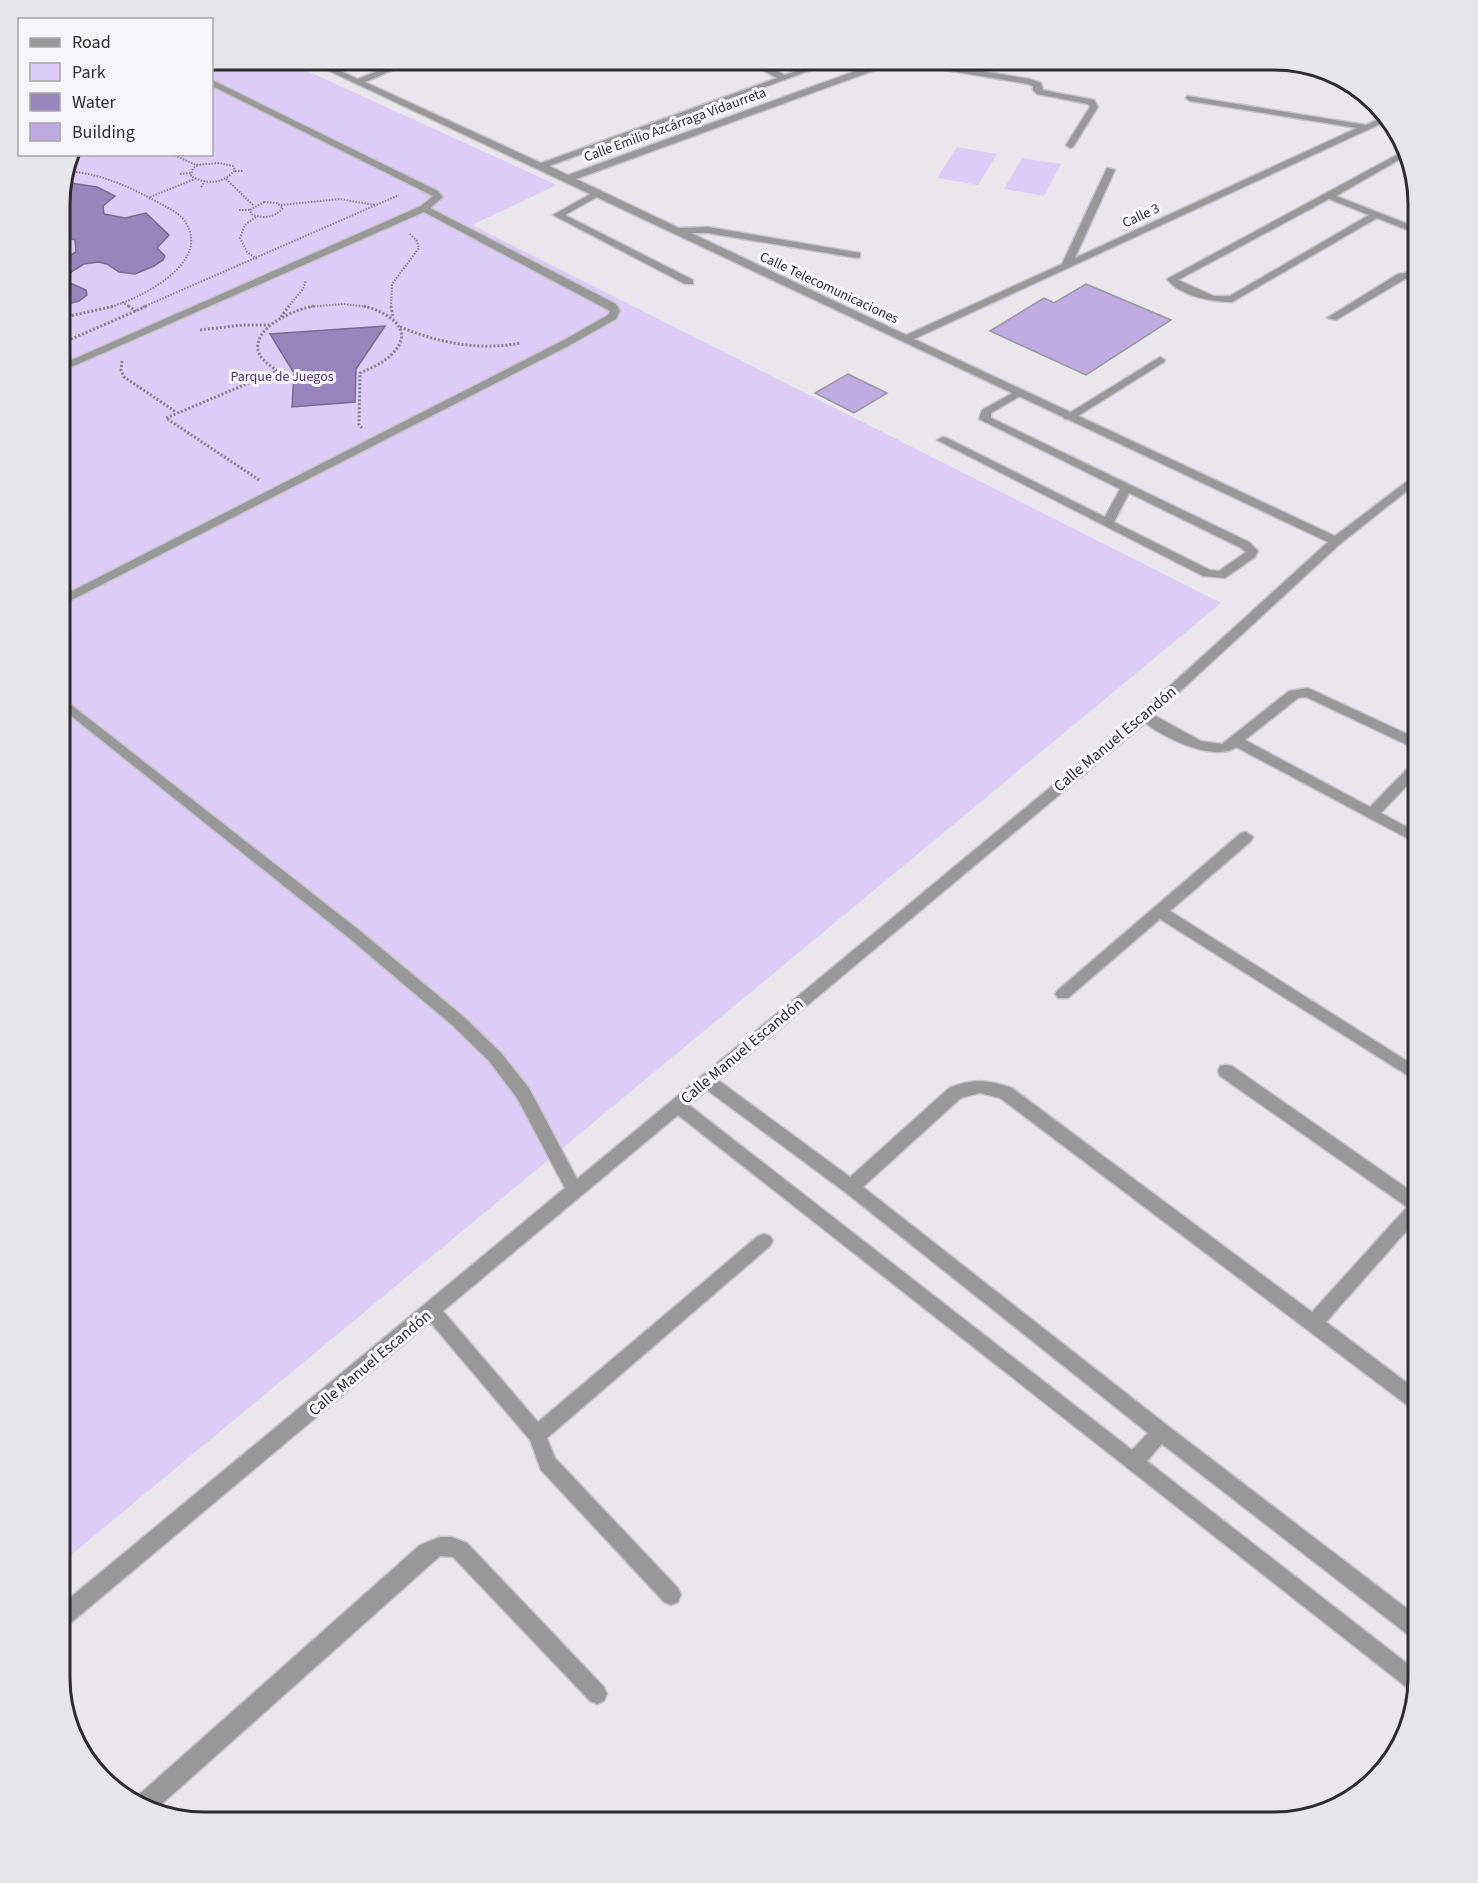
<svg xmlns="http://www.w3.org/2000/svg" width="1478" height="1883" font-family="'Source Sans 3',sans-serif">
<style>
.green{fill:#dbcdf7}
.water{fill:#9885bb;stroke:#786a91;stroke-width:1.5}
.building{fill:#beabe2;stroke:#99989c;stroke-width:1.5}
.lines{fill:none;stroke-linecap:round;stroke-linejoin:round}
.service-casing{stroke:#c7c5ca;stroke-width:3}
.minor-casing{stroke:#c7c5ca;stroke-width:3}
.path-far1{stroke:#848386;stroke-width:2;stroke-dasharray:1.5 1.5;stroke-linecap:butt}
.path{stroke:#848386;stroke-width:3;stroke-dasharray:2 2;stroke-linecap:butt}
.service{fill:#989899;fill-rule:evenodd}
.minor{fill:#989899;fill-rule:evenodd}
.labels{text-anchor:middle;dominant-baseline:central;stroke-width:6;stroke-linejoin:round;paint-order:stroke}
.far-street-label{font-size:14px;fill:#2d2c2e;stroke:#f6f5f9}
.far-park-label{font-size:14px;fill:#4f3476;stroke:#f6f5f9}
.street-label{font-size:16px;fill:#2d2c2e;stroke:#f6f5f9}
.rim{fill:none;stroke:#2d2c2e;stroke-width:3}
</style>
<rect width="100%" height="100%" fill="#e9e7ec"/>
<path class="green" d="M 212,60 L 283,60 L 557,185 L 472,225 L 1221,603 L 60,1564 L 60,194 L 71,155 L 212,154 Z
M 957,147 L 997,154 L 978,185 L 937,178 Z
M 1022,158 L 1061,164 L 1044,196 L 1004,189 Z"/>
<path class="water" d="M 64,182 L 97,187 L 115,196 L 103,206 L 104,214 L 125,218 L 146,213 L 169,235 L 157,248 L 165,256 L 163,260 L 154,266 L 135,274 L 119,272 L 107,264 L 98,262 L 84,264 L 66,275 L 70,283 L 86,290 L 87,295 L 79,301 L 60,306 L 60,261 L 76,252 L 75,240 L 60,235 L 60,194 Z
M 385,326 L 356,369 L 355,402 L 292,407 L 294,373 L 270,334 Z"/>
<path class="building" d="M 1086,284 L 1171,320 L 1086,375 L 990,331 L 1044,298 L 1054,303 Z
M 848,374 L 887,393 L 854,413 L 815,393 Z"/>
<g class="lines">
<g class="service-casing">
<path id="service" d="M 1402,152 L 1404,157 L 1336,196 L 1418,228 L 1418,234 L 1377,218 L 1232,302 C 1213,302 1179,296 1167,279 ZM 1329,199 L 1369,215 L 1230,296 L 1214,296 L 1178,280 Z
M 596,191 L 604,193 L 565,215 L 693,280 L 693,284 L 685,284 L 553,215 Z
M 1418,271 L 1418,277 L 1405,279 L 1336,320 L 1327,318 L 1398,274 Z
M 1160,357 L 1165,360 L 1164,362 L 1073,419 L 1065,419 L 1063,417 Z
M 1018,390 L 1022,391 L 1022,395 L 991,413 L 991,418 L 1249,542 L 1258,551 L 1255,557 L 1225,578 L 1203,576 L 937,440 L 943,437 L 947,438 L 1105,517 L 1120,489 L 979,419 L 982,410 ZM 1129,493 L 1241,548 L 1246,552 L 1219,571 L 1210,570 L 1114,522 Z
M 1308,688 L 1418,739 L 1418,750 L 1306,697 L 1298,698 L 1245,740 L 1370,807 L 1413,763 L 1418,761 L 1418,774 L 1381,813 L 1418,833 L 1418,844 L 1236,747 C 1215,764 1153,734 1138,716 L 1140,713 L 1150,713 L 1201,741 L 1222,744 L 1289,691 Z"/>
</g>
<g class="minor-casing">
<path id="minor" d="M 306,60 L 317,60 L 358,79 L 405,60 L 416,60 L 365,82 L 541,163 L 777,78 L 744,60 L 755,60 L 785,75 L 826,60 L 838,60 L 549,166 L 568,175 L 886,60 L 916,60 L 1030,79 L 1041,83 L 1043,90 L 1094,100 L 1098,107 L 1073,147 L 1070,148 L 1066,145 L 1090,107 L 1088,104 L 1037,94 L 1033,90 L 1033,86 L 1028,84 L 897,62 L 576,179 L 679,228 L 708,227 L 860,253 L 860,257 L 857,258 L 708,233 L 691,233 L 906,335 L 1062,264 L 1107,168 L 1115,170 L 1075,258 L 1357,128 L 1190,101 L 1186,98 L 1187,96 L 1366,125 L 1385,116 L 1389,120 L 914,339 L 1335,536 L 1418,473 L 1418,482 L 1340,544 L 1150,719 L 718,1080 L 850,1177 L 949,1088 C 972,1078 989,1080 1012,1088 L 1312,1312 L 1407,1207 L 1220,1076 L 1218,1071 L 1220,1066 L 1226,1065 L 1232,1066 L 1418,1196 L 1418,1218 L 1326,1322 L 1418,1391 L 1418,1411 L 1411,1408 L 1000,1098 L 980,1093 L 961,1098 L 863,1187 L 1168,1426 L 1418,1617 L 1418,1640 L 1411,1637 L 1162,1444 L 1147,1461 L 1418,1672 L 1414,1693 L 678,1115 L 443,1311 L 538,1422 L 758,1236 L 764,1234 L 770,1236 L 773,1241 L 770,1246 L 547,1438 L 555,1458 L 678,1588 L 681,1595 L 678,1602 L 671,1605 L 664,1602 L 541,1470 L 530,1440 L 430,1322 L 67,1626 L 60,1629 L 60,1606 L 565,1188 L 517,1098 L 489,1061 L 452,1025 L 349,938 L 60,707 L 60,696 L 359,930 L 464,1017 L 501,1053 L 529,1088 L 577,1179 L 1140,713 L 1328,542 ZM 707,1090 L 845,1192 L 1148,1433 L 1132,1450 L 689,1105 Z
M 212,80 L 438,191 L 443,197 L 430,208 L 616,304 L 620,311 L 616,319 L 572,344 L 60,606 L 60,597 L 564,340 L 608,315 L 610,311 L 424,212 L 60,372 L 60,365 L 421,206 L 433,196 L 212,86 Z
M 1246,832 L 1253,837 L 1251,841 L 1170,911 L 1418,1068 L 1418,1082 L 1160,919 L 1068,998 L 1058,998 L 1055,994 L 1058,990 L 1241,833 Z
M 440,1537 L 451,1537 L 467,1543 L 604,1687 L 607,1694 L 604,1701 L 597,1704 L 590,1701 L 453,1557 L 440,1556 L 155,1810 L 133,1804 L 134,1799 L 420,1545 Z"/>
</g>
<path class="path-far1" d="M 141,154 L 160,154
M 172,154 L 196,165 L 220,163 L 233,166 L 235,170 C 224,184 206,185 191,176 L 193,168 L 199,165
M 67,171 C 103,174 130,187 161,204 C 170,209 181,214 186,223 C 211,264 139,299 110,307
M 235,171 L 244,171
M 180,174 L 191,173
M 226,179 L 253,205
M 201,187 L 205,181
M 150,197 L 195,179
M 264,202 L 277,203 L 283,208 C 274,218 263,219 251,214 L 250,210 Z
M 281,205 L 340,199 L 375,205
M 239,210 L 250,210
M 256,217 L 245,225 L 240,238 L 247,252 L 257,259
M 122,302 L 130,307
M 143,307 L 399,195
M 288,307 L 303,289 L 306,280
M 308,307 L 343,304 L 369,307
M 391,307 L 392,284 L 419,248 L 417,241 L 410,234"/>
<path class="path" d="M 128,306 L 136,311
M 391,306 L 393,317
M 281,317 L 289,306
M 60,318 L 115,306
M 400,327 C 440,343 478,351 521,343
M 200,330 L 243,325 L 269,325
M 60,344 L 147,306
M 122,361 L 121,370 L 124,377 L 176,412
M 277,371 C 270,365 260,360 258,350 C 254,326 296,309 314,306
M 362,428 L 359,425 L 360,373 C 371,368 384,363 393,353 C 417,328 385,311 363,306
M 259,480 L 166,418 L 277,371"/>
<use href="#service" class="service"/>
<use href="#minor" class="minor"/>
</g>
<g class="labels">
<g class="far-street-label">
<text transform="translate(675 125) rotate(-20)">Calle Emilio Azcárraga Vidaurreta</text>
<text transform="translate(1141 216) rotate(-25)">Calle 3</text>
<text transform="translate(829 288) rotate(25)">Calle Telecomunicaciones</text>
</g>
<g class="far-park-label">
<text x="282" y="377">Parque de Juegos</text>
</g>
<g class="street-label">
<text transform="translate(1115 739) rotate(-40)">Calle Manuel Escandón</text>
<text transform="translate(742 1051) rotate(-40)">Calle Manuel Escandón</text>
<text transform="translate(370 1363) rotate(-40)">Calle Manuel Escandón</text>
</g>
</g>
<path d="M0 0H1478V1883H0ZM204 70H1274A134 134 0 0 1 1408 204V1678A134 134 0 0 1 1274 1812H204A134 134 0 0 1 70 1678V204A134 134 0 0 1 204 70Z" fill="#e6e5e9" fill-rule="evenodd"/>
<path class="rim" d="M204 70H1274A134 134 0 0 1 1408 204V1678A134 134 0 0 1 1274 1812H204A134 134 0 0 1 70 1678V204A134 134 0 0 1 204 70Z"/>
<rect x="18" y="18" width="195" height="138" fill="#f6f5f9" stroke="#a6a5a8" stroke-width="1.5"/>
<rect x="30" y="38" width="30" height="9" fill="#989899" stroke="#a6a5a8" stroke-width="1.5"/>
<text x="72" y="48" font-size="18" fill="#2d2c2e">Road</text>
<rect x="30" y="63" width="30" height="18" fill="#dbcdf7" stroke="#a6a5a8" stroke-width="1.5"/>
<text x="72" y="78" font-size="18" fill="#2d2c2e">Park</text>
<rect x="30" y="93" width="30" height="18" fill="#9885bb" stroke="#a6a5a8" stroke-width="1.5"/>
<text x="72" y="108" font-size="18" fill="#2d2c2e">Water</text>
<rect x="30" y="123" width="30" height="18" fill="#beabe2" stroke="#a6a5a8" stroke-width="1.5"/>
<text x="72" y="138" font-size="18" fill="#2d2c2e">Building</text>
</svg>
